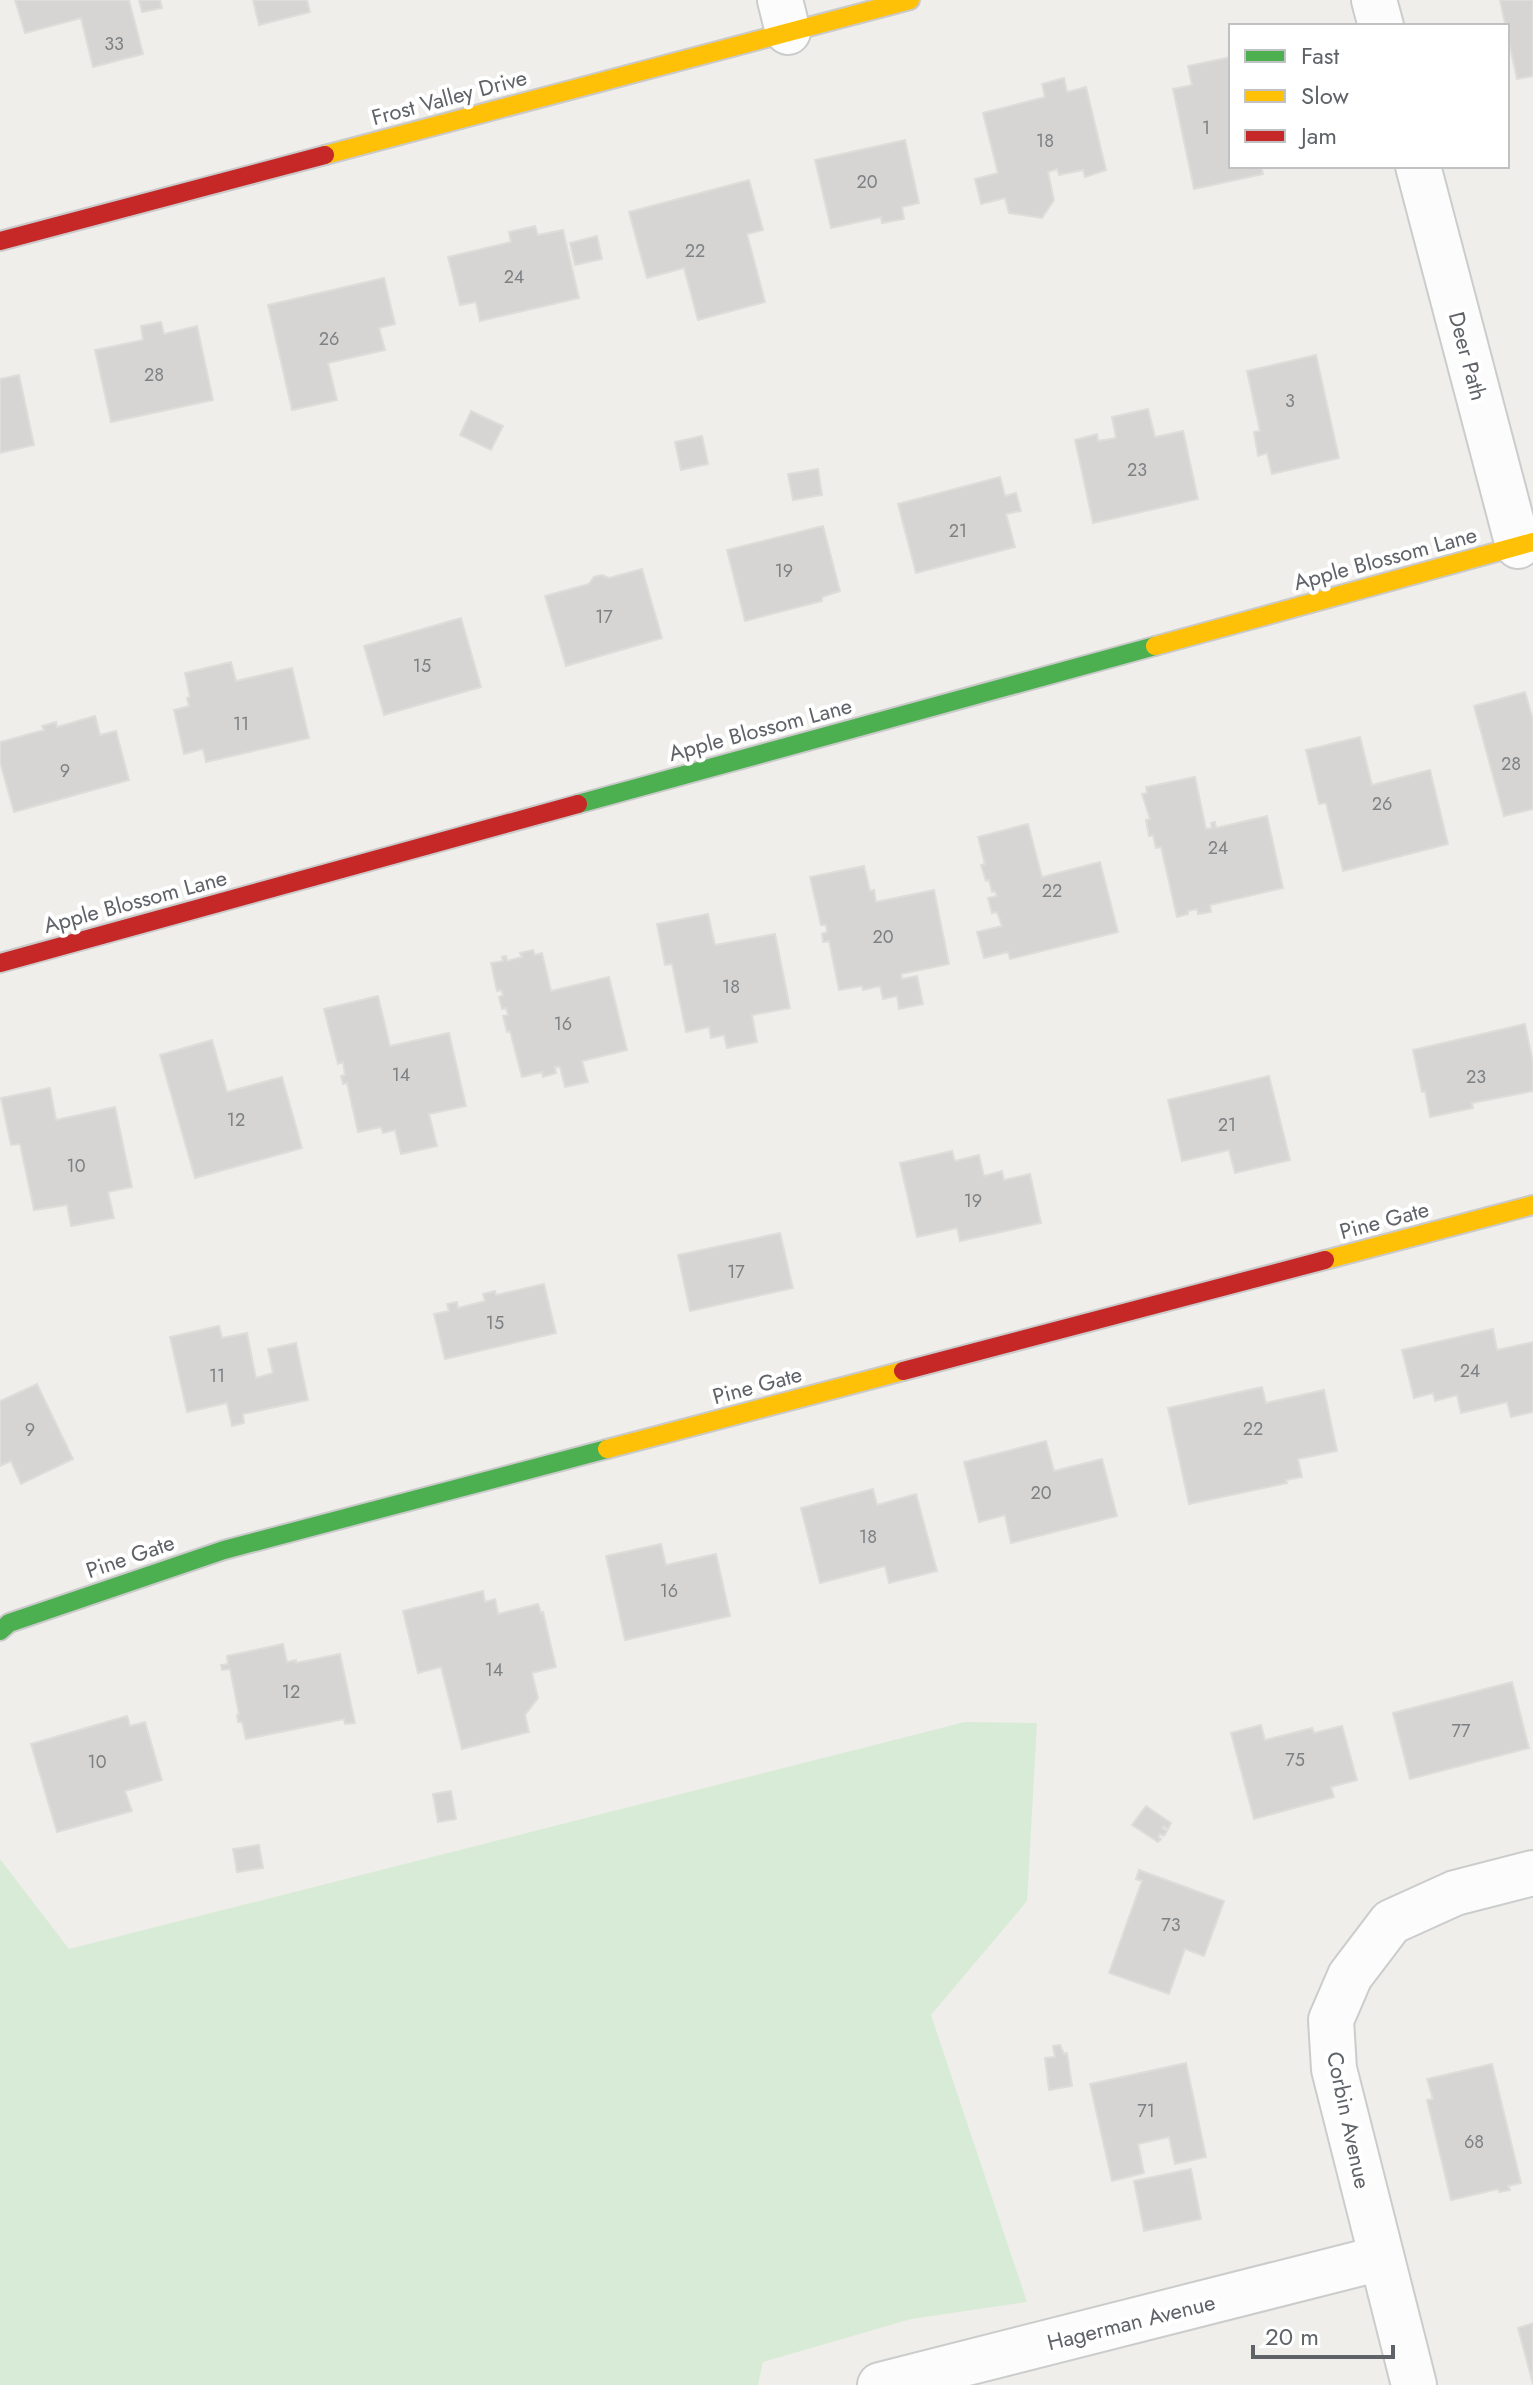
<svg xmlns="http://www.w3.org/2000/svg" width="1533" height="2385" font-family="Jost,sans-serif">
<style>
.green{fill:#d8ebd6}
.building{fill:#d6d5d3;stroke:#deddd9;stroke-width:2}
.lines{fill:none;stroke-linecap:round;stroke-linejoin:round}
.street-casing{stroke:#cbcccc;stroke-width:48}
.fast-casing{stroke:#cacacb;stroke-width:22}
.slow-casing{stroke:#cacacb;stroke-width:22}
.jam-casing{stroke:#cacacb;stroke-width:22}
.street{stroke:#fdfcfc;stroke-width:44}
.fast{stroke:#4caf50;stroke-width:18}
.slow{stroke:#ffc107;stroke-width:18}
.jam{stroke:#c62828;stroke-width:18}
.labels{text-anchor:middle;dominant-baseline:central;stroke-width:8;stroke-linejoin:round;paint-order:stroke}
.number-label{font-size:18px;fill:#7e8184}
.street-label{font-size:22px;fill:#5f6368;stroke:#fff}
</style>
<rect width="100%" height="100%" fill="#efeeea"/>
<path class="green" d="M 965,1722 L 1037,1723 L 1027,1901 L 931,2015 L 1027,2302 L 911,2319 L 763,2362 L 758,2385 L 0,2385 L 0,1859 L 69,1949 Z"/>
<path class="building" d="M 15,0 L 129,0 L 143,54 L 93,67 L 81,18 L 25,33 Z
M 139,0 L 160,0 L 162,8 L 142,12 Z
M 253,0 L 307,0 L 310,12 L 259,25 Z
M 1500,0 L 1533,0 L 1533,76 L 1517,79 Z
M 1231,57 L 1231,166 L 1261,166 L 1263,174 L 1194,189 L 1173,89 L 1192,85 L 1188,66 Z
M 1064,78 L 1067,92 L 1086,87 L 1106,170 L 1085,177 L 1083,170 L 1059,175 L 1057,169 L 1048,172 L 1054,200 L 1042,218 L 1009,213 L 1005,198 L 981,204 L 975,179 L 998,173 L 983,113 L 1045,97 L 1042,84 Z
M 905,140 L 919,203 L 902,207 L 904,219 L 882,223 L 881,217 L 831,228 L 815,160 Z
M 749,180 L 763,230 L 747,234 L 765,302 L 698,320 L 684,268 L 647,278 L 629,212 Z
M 535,226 L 538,235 L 563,230 L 579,298 L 480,321 L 476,302 L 460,305 L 448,257 L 511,242 L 509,232 Z
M 597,236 L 602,259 L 575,265 L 570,243 Z
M 384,278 L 395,324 L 379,328 L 385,350 L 328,363 L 337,400 L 292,410 L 268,305 Z
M 161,322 L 164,334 L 197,326 L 213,400 L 111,422 L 95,350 L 143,340 L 141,326 Z
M 1316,355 L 1339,458 L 1272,474 L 1267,453 L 1258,456 L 1254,432 L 1260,431 L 1247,371 Z
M 19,375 L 34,445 L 0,453 L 0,379 Z
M 1148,409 L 1155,437 L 1183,431 L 1198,499 L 1093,523 L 1075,440 L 1097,434 L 1098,441 L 1116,438 L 1112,417 Z
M 471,411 L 503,426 L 491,450 L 460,435 Z
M 702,436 L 708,464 L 681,470 L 675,442 Z
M 818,469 L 822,495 L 793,500 L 788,474 Z
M 1000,477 L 1005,496 L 1016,493 L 1021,511 L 1006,514 L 1015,547 L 916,573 L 898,504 Z
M 823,526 L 840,591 L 822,597 L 822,601 L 745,621 L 727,550 Z
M 642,569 L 662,638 L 566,666 L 545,596 L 589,584 L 594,577 L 602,575 L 609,578 Z
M 461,618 L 481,687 L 384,715 L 364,646 Z
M 231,662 L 236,681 L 292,668 L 309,738 L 206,762 L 203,749 L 184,754 L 174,710 L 189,706 L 187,698 L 190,697 L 185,673 Z
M 1525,692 L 1533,720 L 1533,809 L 1504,816 L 1474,706 Z
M 95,716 L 100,735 L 116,731 L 129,780 L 14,812 L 0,762 L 0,742 L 44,730 L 42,726 L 56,722 L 57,727 Z
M 1360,737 L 1372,785 L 1430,770 L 1448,844 L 1343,871 L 1326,803 L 1319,804 L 1306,750 Z
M 1195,777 L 1206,829 L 1212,828 L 1211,823 L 1215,822 L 1216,828 L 1267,816 L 1283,888 L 1210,905 L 1211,912 L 1198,914 L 1197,909 L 1188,911 L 1188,914 L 1177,917 L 1161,847 L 1156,848 L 1153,835 L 1149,836 L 1146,820 L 1150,819 L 1142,794 L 1147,793 L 1146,787 Z
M 1028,824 L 1042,877 L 1100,862 L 1118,932 L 1010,959 L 1008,952 L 984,958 L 977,932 L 1002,926 L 997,912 L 992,913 L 988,898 L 997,896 L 995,891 L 992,892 L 989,880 L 986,881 L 981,865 L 985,864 L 978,837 Z
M 864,866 L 870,891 L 874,890 L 876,902 L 934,890 L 949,964 L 901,974 L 902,979 L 917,976 L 923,1004 L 899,1009 L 897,996 L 883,999 L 880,986 L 863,990 L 862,986 L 839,990 L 829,941 L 823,942 L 822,934 L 827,932 L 826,925 L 821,925 L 810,877 Z
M 708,914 L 715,945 L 775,934 L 790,1008 L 752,1015 L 757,1042 L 727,1048 L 724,1035 L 711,1038 L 709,1027 L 686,1032 L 672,964 L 665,965 L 657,924 Z
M 533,950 L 535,955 L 542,953 L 551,991 L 609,977 L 627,1050 L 582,1061 L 588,1082 L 565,1087 L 560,1067 L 555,1067 L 556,1073 L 543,1077 L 542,1072 L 522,1077 L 510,1031 L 507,1032 L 503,1016 L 508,1015 L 506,1008 L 502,1009 L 499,997 L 503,995 L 501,990 L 497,991 L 491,963 L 503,961 L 502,957 L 506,956 L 507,961 L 522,957 L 520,953 Z
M 378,996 L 390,1046 L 449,1033 L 466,1106 L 429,1114 L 437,1146 L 401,1154 L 395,1130 L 383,1133 L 381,1127 L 358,1132 L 347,1083 L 343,1084 L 341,1076 L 345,1075 L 343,1062 L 338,1064 L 324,1009 Z
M 1525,1024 L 1533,1063 L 1533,1091 L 1472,1103 L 1473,1108 L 1430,1117 L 1425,1091 L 1422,1092 L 1413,1050 Z
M 212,1040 L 227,1092 L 282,1077 L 302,1148 L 195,1178 L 160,1055 Z
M 1269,1076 L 1290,1160 L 1235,1173 L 1229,1150 L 1182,1161 L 1168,1100 Z
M 50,1088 L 56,1120 L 115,1107 L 132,1187 L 108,1192 L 114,1218 L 71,1226 L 67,1205 L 34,1210 L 20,1144 L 11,1145 L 1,1098 Z
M 952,1151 L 955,1161 L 979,1155 L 984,1176 L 1002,1171 L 1004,1180 L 1030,1174 L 1041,1223 L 960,1241 L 957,1228 L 917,1237 L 900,1163 Z
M 780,1233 L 793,1288 L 690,1311 L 678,1255 Z
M 544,1284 L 556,1333 L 445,1359 L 434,1314 L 449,1311 L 447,1304 L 457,1302 L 458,1308 L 485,1301 L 483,1294 L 495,1291 L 496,1295 Z
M 219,1326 L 222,1338 L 247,1333 L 256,1378 L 273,1373 L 268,1349 L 296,1343 L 308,1400 L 243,1414 L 244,1423 L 232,1426 L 227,1403 L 187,1412 L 170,1337 Z
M 1493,1329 L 1497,1350 L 1533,1342 L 1533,1412 L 1511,1417 L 1507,1402 L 1461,1413 L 1457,1395 L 1435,1401 L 1433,1393 L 1414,1398 L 1402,1350 Z
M 37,1384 L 73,1459 L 21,1484 L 11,1461 L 0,1466 L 0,1401 Z
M 1262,1387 L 1266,1403 L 1324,1390 L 1337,1451 L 1298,1459 L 1302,1477 L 1286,1480 L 1287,1483 L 1189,1504 L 1168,1408 Z
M 1046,1441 L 1054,1471 L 1102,1459 L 1117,1516 L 1011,1543 L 1005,1515 L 979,1522 L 964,1462 Z
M 873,1489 L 877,1505 L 916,1494 L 937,1571 L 889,1583 L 885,1566 L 820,1583 L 801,1508 Z
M 661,1544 L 666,1565 L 716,1554 L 730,1616 L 625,1640 L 606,1556 Z
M 483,1591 L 485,1602 L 495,1599 L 498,1614 L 538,1604 L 541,1613 L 543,1612 L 556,1667 L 532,1673 L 538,1698 L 525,1715 L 529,1732 L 462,1749 L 441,1667 L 418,1673 L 403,1611 Z
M 283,1644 L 287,1662 L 296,1660 L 296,1663 L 340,1654 L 355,1723 L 345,1724 L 344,1719 L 246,1739 L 242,1722 L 238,1722 L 237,1715 L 239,1714 L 230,1669 L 222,1670 L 221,1665 L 228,1664 L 227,1656 Z
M 1512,1682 L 1529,1748 L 1410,1779 L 1393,1713 Z
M 127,1716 L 130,1726 L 145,1722 L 162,1780 L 125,1791 L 132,1811 L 57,1832 L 31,1744 Z
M 1261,1725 L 1265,1740 L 1312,1728 L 1314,1733 L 1342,1726 L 1357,1780 L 1331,1787 L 1334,1797 L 1254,1819 L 1231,1733 Z
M 451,1791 L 456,1819 L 438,1822 L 433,1794 Z
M 1146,1806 L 1171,1823 L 1168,1829 L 1164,1826 L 1162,1828 L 1167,1831 L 1164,1836 L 1160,1834 L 1158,1837 L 1161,1839 L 1158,1842 L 1132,1825 Z
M 259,1845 L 263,1868 L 237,1872 L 233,1849 Z
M 1139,1870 L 1224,1901 L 1204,1956 L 1185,1949 L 1169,1994 L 1109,1973 L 1142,1881 L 1136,1879 Z
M 1060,2045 L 1064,2054 L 1067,2053 L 1072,2086 L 1049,2090 L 1045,2058 L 1055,2057 L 1053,2046 Z
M 1186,2063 L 1206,2157 L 1175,2164 L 1169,2137 L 1138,2144 L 1144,2173 L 1112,2181 L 1090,2084 Z
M 1492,2064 L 1521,2183 L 1508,2186 L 1510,2190 L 1499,2192 L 1498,2189 L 1451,2200 L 1427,2100 L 1433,2099 L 1427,2079 Z
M 1191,2169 L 1201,2219 L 1144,2231 L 1134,2181 Z
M 1533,2323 L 1533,2384 L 1518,2328 Z"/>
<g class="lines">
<g class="street-casing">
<path id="street" d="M 780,0 L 788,32
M 1374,0 L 1381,26
M 1418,166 L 1518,546
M 880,2385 L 1381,2258
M 1414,2385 L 1334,2069 L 1331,2020 L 1350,1976 L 1391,1922 L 1455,1893 L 1533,1873"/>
</g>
<g class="fast-casing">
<path id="fast" d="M 578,804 L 1155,646
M 0,1631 L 9,1623 L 224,1550 L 607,1449"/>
</g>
<g class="slow-casing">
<path id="slow" d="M 325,155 L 910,0
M 1155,646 L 1533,542
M 1325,1260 L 1533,1205
M 607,1449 L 903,1371"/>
</g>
<g class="jam-casing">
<path id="jam" d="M 0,241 L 325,155
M 0,963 L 578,804
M 903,1371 L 1325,1260"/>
</g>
<use href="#street" class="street"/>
<use href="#fast" class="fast"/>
<use href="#slow" class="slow"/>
<use href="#jam" class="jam"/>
</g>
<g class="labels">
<g class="number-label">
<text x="114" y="44">33</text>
<text x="1206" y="128">1</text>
<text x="1045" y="141">18</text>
<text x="867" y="182">20</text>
<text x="695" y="251">22</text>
<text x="514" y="277">24</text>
<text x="329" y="339">26</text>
<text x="154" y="375">28</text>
<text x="1290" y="401">3</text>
<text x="1137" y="470">23</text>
<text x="958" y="531">21</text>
<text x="784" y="571">19</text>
<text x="604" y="617">17</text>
<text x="422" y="666">15</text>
<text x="241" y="724">11</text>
<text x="1511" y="764">28</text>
<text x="65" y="771">9</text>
<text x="1382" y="804">26</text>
<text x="1218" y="848">24</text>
<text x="1052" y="891">22</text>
<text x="883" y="937">20</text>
<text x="731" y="987">18</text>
<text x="563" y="1024">16</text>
<text x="401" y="1075">14</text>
<text x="1476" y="1077">23</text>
<text x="236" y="1120">12</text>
<text x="1227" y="1125">21</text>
<text x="76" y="1166">10</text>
<text x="973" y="1201">19</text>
<text x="736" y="1272">17</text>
<text x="495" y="1323">15</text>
<text x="1470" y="1371">24</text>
<text x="217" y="1376">11</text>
<text x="1253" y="1429">22</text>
<text x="30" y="1430">9</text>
<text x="1041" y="1493">20</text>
<text x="868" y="1537">18</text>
<text x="669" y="1591">16</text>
<text x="494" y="1670">14</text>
<text x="291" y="1692">12</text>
<text x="1461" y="1731">77</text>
<text x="1295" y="1760">75</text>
<text x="97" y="1762">10</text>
<text x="1171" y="1925">73</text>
<text x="1146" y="2111">71</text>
<text x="1474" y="2142">68</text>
</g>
<g class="street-label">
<text transform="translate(449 97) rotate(-15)">Frost Valley Drive</text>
<text transform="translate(1468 356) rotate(75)">Deer Path</text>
<text transform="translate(1385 558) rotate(-15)">Apple Blossom Lane</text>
<text transform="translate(760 729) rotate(-15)">Apple Blossom Lane</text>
<text transform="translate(135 901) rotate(-15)">Apple Blossom Lane</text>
<text transform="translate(1384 1220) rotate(-15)">Pine Gate</text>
<text transform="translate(757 1385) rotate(-15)">Pine Gate</text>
<text transform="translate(130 1556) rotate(-19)">Pine Gate</text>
<text transform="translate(1349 2120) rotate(78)">Corbin Avenue</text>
<text transform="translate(1131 2322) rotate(-14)">Hagerman Avenue</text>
</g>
</g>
<rect x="1229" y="24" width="280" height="144" fill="#ffffff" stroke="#bfc1c3" stroke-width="2"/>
<rect x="1245" y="50" width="40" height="12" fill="#4caf50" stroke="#bfc1c3" stroke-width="2"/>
<text x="1301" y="64" font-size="24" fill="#5f6368">Fast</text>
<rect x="1245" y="90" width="40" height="12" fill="#ffc107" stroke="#bfc1c3" stroke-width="2"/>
<text x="1301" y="104" font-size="24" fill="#5f6368">Slow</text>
<rect x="1245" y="130" width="40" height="12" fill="#c62828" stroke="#bfc1c3" stroke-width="2"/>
<text x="1301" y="144" font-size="24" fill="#5f6368">Jam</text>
<path d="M1253 2345v12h140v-12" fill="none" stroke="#5f6368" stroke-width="4"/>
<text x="1265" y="2345" font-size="24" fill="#5f6368" stroke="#ffffff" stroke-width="6" paint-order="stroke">20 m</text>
</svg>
